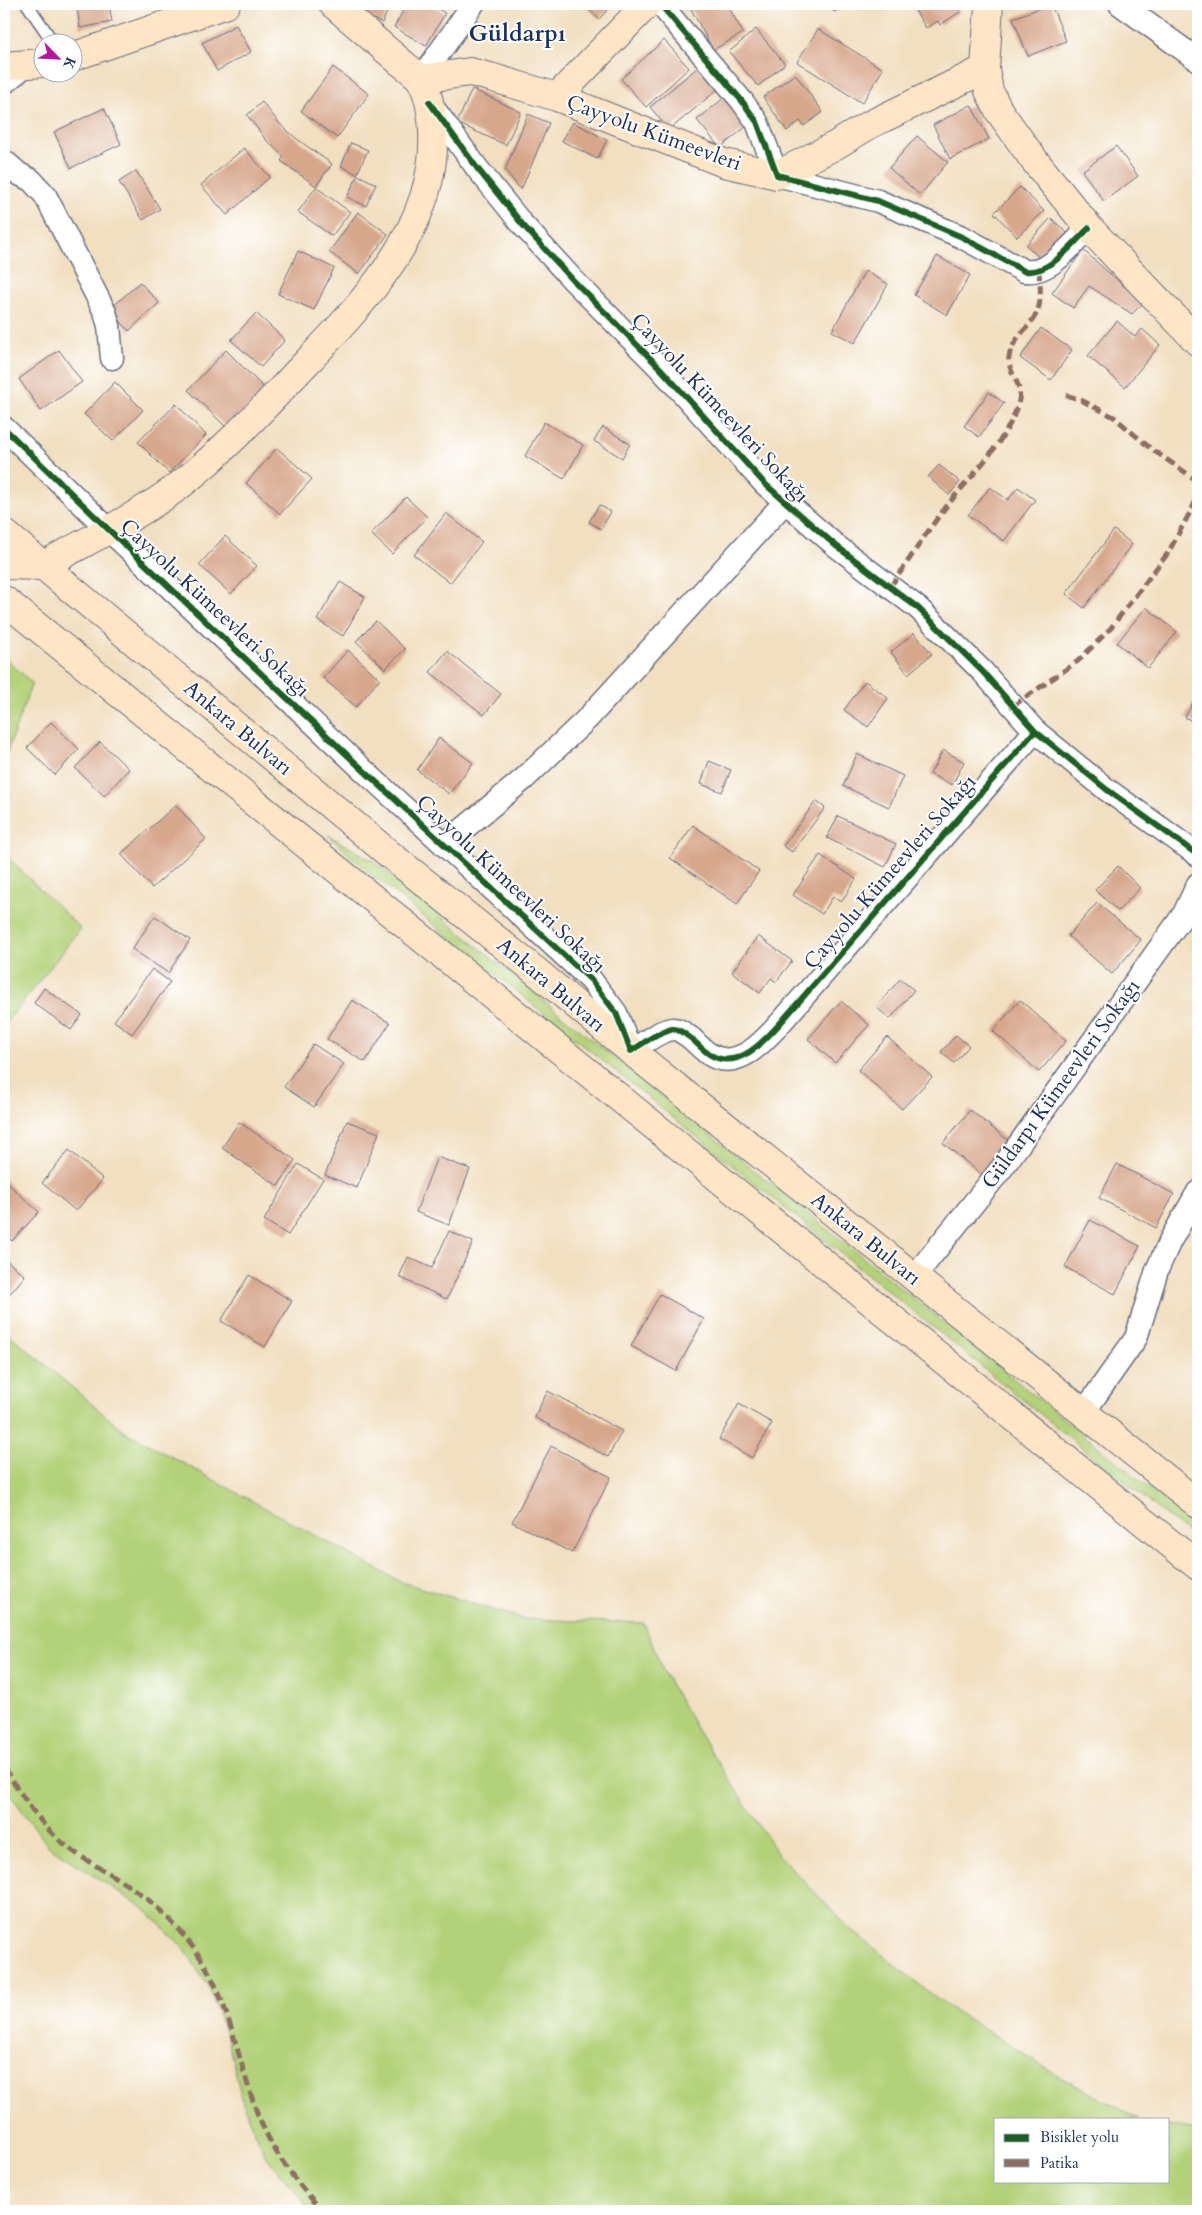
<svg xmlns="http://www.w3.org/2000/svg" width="1202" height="2215" font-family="Cardo,serif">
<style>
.green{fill:#b2d178;stroke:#66806b}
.building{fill:#d7a78c}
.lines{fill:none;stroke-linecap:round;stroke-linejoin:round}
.lane-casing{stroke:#666d80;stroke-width:14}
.street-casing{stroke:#666d80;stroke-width:25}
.secondary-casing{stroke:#666d80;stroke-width:30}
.lane{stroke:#fff;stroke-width:11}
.street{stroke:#fff;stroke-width:22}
.secondary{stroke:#fde5c5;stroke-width:28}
.quiet{stroke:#8d6e63;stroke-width:5;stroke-dasharray:10 5;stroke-linecap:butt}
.cycleway-casing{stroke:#fff;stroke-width:9}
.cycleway{stroke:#1b5e20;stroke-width:6}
.labels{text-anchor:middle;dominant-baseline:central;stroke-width:4;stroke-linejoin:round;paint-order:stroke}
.street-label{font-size:21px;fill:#1b2f5e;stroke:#fff}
.quarter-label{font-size:24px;font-weight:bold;fill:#1b2f5e;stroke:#fff}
</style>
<rect width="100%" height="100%" fill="#fff"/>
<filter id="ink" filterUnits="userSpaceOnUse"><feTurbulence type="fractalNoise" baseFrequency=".02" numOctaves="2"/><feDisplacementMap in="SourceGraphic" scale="10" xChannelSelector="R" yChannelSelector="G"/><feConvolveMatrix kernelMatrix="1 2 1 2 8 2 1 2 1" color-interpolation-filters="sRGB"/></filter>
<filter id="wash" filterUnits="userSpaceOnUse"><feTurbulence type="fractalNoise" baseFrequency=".0096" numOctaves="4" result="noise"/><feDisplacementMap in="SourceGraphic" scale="20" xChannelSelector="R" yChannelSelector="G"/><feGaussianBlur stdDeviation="1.12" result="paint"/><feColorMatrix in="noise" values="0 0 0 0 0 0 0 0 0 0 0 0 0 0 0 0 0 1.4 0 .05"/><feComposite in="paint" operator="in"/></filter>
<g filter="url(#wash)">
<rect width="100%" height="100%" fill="#f1dfc0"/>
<path class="green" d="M 4,657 L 32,683 L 4,760 L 4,800 Z
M 328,835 L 373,861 L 566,1019 L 1198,1527 L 1198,1541 L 366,870 Z
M 4,854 L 81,929 L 4,1025 Z
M 4,1330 L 124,1431 L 401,1582 L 524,1619 L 644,1623 L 664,1673 L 697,1730 L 778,1854 L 848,1927 L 941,2002 L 1064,2079 L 1139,2119 L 996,2119 L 996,2181 L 1168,2181 L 1168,2125 L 1198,2130 L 1198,2211 L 311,2211 L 265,2155 L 243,2103 L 227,2038 L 210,1990 L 184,1948 L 143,1908 L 48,1846 L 4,1786 Z"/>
<g id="blocks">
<path class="building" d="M 95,4 L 109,4 L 112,22 L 80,28 L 77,7 Z
M 351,4 L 391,4 L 382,23 L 349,7 Z
M 407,4 L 429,4 L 445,13 L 426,46 L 394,27 Z
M 583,4 L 613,4 L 599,19 Z
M 700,4 L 727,4 L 743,33 L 713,50 L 691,9 Z
M 829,4 L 848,4 L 834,12 Z
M 911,4 L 955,4 L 960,12 L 940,25 L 938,21 L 926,28 Z
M 1051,4 L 1066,41 L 1028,56 L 1013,18 Z
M 236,25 L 251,52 L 217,71 L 202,43 Z
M 756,29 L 785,64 L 758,86 L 729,52 Z
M 818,29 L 883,69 L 862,103 L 797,62 Z
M 664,40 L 689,68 L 646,107 L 621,79 Z
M 333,67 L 369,94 L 337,138 L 301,111 Z
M 698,67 L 717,90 L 669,130 L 650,107 Z
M 795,74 L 823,112 L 804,126 L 800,121 L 787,131 L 763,97 Z
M 472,89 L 521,112 L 506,145 L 457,123 Z
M 725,97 L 748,125 L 720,148 L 697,120 Z
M 262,102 L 280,124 L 297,139 L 332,164 L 316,186 L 281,161 L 284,157 L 266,140 L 247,115 Z
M 971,105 L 989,139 L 950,159 L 933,125 Z
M 104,108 L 121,144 L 71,168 L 54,132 Z
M 528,114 L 549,123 L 521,190 L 505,170 Z
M 573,122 L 607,140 L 597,159 L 562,141 Z
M 917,136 L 948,162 L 920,195 L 889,168 Z
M 351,143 L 368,150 L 357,174 L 341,166 Z
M 1116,146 L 1138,176 L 1104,201 L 1082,171 Z
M 244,148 L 270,177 L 227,215 L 201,185 Z
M 136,171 L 160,209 L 143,220 L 119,182 Z
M 358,175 L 376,184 L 366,206 L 347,197 Z
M 316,187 L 350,212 L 332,236 L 298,212 Z
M 1020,187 L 1044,211 L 1017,237 L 994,213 Z
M 358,212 L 388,234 L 359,274 L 329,252 Z
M 1051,218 L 1067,233 L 1042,260 L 1026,245 Z
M 1083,250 L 1143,303 L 1132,314 L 1089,286 L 1073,308 L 1052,293 Z
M 298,251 L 334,268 L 314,310 L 278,294 Z
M 937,256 L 970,275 L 947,315 L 914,295 Z
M 865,271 L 888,284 L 855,343 L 832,331 Z
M 140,282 L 159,303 L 129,331 L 110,309 Z
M 256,313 L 285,340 L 261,367 L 231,340 Z
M 1117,321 L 1135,337 L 1142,329 L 1160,345 L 1125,387 L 1088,356 Z
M 1041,328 L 1072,350 L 1051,380 L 1020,358 Z
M 59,350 L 82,382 L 41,411 L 19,379 Z
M 226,350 L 265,389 L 227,428 L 188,390 Z
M 115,382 L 143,410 L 113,441 L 84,414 Z
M 989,392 L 1004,403 L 979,437 L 964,426 Z
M 176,404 L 206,435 L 169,473 L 138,442 Z
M 544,422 L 583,445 L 564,479 L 525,456 Z
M 603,427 L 630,444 L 622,458 L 594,441 Z
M 277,448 L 312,479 L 280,514 L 246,483 Z
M 939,465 L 960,482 L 949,495 L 928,477 Z
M 990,487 L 1008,500 L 1018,487 L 1035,500 L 1004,541 L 968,515 Z
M 406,497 L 427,517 L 392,554 L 371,534 Z
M 599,505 L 611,512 L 601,529 L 589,522 Z
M 446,513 L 482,542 L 450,583 L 414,555 Z
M 1114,530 L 1132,544 L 1084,608 L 1066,594 Z
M 225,536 L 257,566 L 231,594 L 199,565 Z
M 340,582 L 365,597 L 343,636 L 317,620 Z
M 1146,607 L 1177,632 L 1148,668 L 1117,643 Z
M 376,621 L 405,649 L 385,669 L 356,641 Z
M 914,633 L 932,654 L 908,674 L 891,652 Z
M 348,650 L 380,679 L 356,707 L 323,678 Z
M 447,651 L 501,694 L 484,715 L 430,672 Z
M 865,681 L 888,698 L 868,727 L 844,710 Z
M 1198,694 L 1198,725 L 1185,717 Z
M 51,722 L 79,749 L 55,775 L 27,748 Z
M 439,738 L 473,763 L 449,794 L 417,770 Z
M 100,742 L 129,769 L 104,796 L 75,768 Z
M 943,750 L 964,762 L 952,785 L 930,774 Z
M 857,754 L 903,776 L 889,807 L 843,786 Z
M 709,761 L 731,770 L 722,792 L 701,784 Z
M 816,801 L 825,808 L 792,852 L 783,846 Z
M 176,805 L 206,839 L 152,888 L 121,854 Z
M 838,816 L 896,844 L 885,867 L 827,838 Z
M 693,825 L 759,871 L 737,904 L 670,858 Z
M 820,855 L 856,879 L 841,902 L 833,897 L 822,914 L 793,895 Z
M 1118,866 L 1140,888 L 1118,911 L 1095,890 Z
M 1097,903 L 1141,940 L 1112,974 L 1068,936 Z
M 155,916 L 190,940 L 168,973 L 132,949 Z
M 758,936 L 792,961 L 776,982 L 771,978 L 760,993 L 732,972 Z
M 152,969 L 170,982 L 132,1034 L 114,1021 Z
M 900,979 L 914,990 L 890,1019 L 876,1007 Z
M 44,988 L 82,1015 L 71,1030 L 34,1003 Z
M 352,1000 L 390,1023 L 365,1062 L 327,1039 Z
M 1020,1000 L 1066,1041 L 1039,1072 L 993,1031 Z
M 841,1001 L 869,1025 L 835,1063 L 808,1039 Z
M 956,1035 L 969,1046 L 954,1063 L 941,1052 Z
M 887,1037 L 932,1077 L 902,1109 L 858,1070 Z
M 313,1044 L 344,1064 L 314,1107 L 284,1087 Z
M 970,1110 L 1009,1141 L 982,1175 L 943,1143 Z
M 347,1121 L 379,1133 L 357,1188 L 325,1175 Z
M 239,1122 L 295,1160 L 278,1186 L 222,1148 Z
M 69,1150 L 103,1179 L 76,1211 L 42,1183 Z
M 437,1157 L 470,1169 L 449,1225 L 416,1212 Z
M 298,1164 L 323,1179 L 288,1235 L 264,1220 Z
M 1117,1164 L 1174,1194 L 1156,1228 L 1099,1198 Z
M 4,1180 L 39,1212 L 12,1241 L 4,1233 Z
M 1090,1220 L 1140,1246 L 1115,1294 L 1065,1267 Z
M 449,1231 L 473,1242 L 447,1299 L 399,1277 L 408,1257 L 432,1268 Z
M 4,1258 L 25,1276 L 6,1298 L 4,1296 Z
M 249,1275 L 292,1301 L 265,1347 L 221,1321 Z
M 660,1294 L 704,1319 L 676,1371 L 631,1346 Z
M 548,1391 L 622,1431 L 608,1457 L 534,1417 Z
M 739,1404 L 772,1423 L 752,1458 L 719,1439 Z
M 551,1446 L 611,1477 L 572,1553 L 512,1522 Z"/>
</g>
</g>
<g filter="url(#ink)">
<use href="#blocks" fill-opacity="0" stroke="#666d80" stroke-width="1"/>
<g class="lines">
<g class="lane-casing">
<path id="lane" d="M 27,4 L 53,42"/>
</g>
<g class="street-casing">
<path id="street" d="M 660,4 L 742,101 L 757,122 L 777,175 L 878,201 L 962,237 L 1024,271 C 1050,275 1072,244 1089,228
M 1120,4 L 1198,60
M 421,79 L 473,4
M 4,83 L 26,65
M 429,102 L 477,168 L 522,224 L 573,280 L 660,368 L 765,484 L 835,545 L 918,608 L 982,671 L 1035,731 L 1106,789 L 1198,855
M 4,161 L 19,174 L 31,180 L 45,195 L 105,312 L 109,326 L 112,358
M 4,428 L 108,529 L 360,767 L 591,980 L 616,1013 L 631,1051 C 643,1044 658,1031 672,1029 C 679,1028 686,1035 692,1039 C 697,1044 703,1050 709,1054 C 738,1073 766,1039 783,1020 L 1035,731
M 444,845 L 525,778 L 587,719 L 785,502
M 914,1277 L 1002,1168 L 1184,914 L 1198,884
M 1084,1412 L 1136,1338 L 1157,1270 L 1170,1241 L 1198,1192"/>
</g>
<g class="secondary-casing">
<path id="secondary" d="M 989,4 L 985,69 L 989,91 L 999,111 L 1034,160 L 1089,228 L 1198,342
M 72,57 L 226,4
M 4,66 L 42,63
M 421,79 L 470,72 L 490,77 L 557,97 L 724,163 L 777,175 L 836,145 L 869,125 L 985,69
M 557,97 L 647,4
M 4,533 L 394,858 L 537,972 L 631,1051 L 1198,1504
M 4,565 L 42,566
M 42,566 C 88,540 138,517 180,485 C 220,454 255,417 290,380 C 354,312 439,232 433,130 C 432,114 429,94 421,80 C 416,73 405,66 398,60 C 376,41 354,22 333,4
M 4,600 L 1198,1566"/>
</g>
<use href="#lane" class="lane"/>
<use href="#street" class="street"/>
<use href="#secondary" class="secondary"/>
<path class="quiet" d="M 1066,395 L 1081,400 L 1114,417 L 1150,448 L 1198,481
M 890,587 C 908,562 924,536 942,512 C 967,479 1010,440 1019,400 C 1023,382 1007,373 1009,357 C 1012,339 1027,330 1035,316 C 1043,303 1040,285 1039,271
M 1013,706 L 1078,661 L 1110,629 L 1168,553 L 1194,505 L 1198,486
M 4,1768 C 22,1795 40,1825 65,1845 C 85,1861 108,1872 129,1886 C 154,1902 174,1923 192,1946 C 230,1995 236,2058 258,2115 C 272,2151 296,2183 323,2211"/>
<g class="cycleway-casing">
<path id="cycleway" d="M 660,4 L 742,101 L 757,122 L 777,175 L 878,201 L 962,237 L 1024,271 C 1050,275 1072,244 1089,228
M 429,102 L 477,168 L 522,224 L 573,280 L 660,368 L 765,484 L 835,545 L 918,608 L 982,671 L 1035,731 L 1106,789 L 1198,855
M 4,428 L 108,529 L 360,767 L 591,980 L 616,1013 L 631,1051 C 643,1044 658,1031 672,1029 C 679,1028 686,1035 692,1039 C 697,1044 703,1050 709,1054 C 738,1073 766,1039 783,1020 L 1035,731"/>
</g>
<use href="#cycleway" class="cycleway"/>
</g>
</g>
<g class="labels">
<g class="street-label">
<text transform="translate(654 133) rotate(20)">Çayyolu Kümeevleri</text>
<text transform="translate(720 408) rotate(47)">Çayyolu Kümeevleri Sokağı</text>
<text transform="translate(215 608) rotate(43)">Çayyolu Kümeevleri Sokağı</text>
<text transform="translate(238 728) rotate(40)">Ankara Bulvarı</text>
<text transform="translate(890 872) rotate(-49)">Çayyolu Kümeevleri Sokağı</text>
<text transform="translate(511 884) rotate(43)">Çayyolu Kümeevleri Sokağı</text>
<text transform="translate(551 985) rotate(40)">Ankara Bulvarı</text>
<text transform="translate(1061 1084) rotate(-54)">Güldarpı Kümeevleri Sokağı</text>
<text transform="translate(866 1239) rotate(39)">Ankara Bulvarı</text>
</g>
<g class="quarter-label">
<text x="517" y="33">Güldarpı</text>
</g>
</g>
<rect width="1202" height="2215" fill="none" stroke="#fff" stroke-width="20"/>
<rect x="994" y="2118" width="175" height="65" fill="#ffffff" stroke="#a4acbf"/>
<rect x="1004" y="2134" width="25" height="8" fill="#1b5e20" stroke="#a4acbf"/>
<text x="1040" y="2142" font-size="15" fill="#1b2f5e">Bisiklet yolu</text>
<rect x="1004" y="2159" width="25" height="8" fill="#8d6e63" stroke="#a4acbf"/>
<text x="1040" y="2168" font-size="15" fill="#1b2f5e">Patika</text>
<g transform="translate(58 58) rotate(114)"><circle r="24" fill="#ffffff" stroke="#a4acbf"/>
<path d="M0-4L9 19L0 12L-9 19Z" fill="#b5179e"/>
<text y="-8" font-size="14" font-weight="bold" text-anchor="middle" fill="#1b2f5e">K</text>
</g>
</svg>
